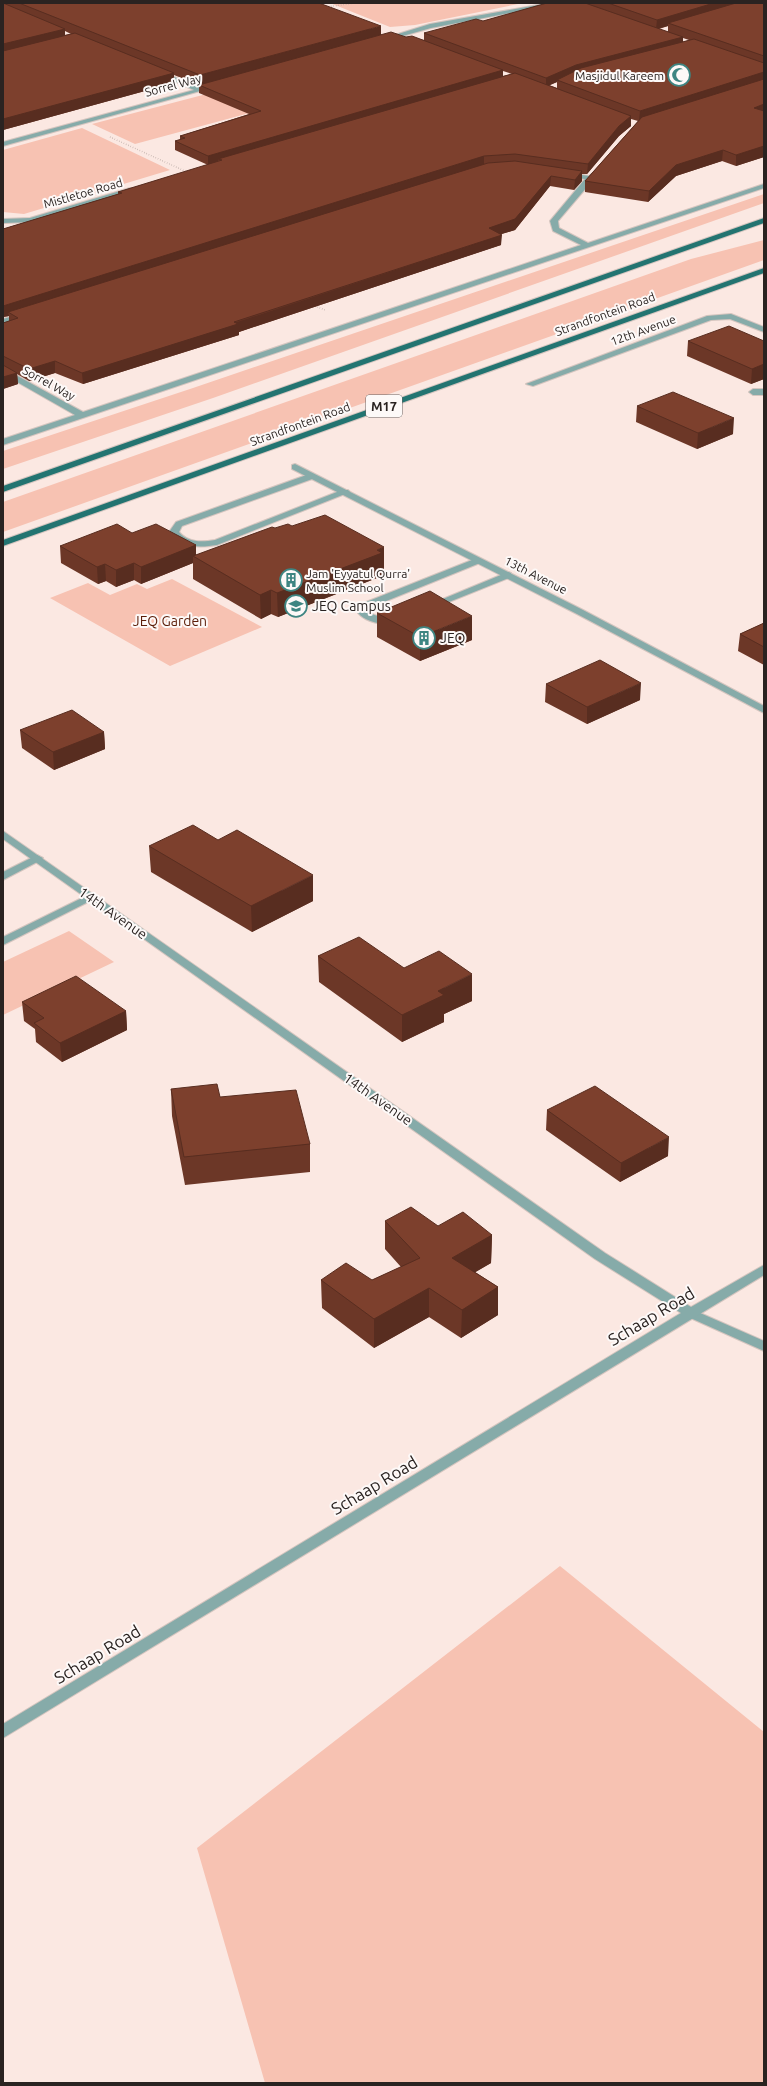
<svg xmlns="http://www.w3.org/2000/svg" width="767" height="2086" font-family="Ubuntu,sans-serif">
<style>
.green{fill:#f7c2b2}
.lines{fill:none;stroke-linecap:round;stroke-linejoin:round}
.lane-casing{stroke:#d5c5bf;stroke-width:2}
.street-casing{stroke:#d5c5bf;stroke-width:2}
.primary-casing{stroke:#d5c5bf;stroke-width:2}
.path{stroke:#b2a39e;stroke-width:1.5;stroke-dasharray:0.5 2;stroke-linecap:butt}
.lane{fill:#86aba9;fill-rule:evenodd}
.street{fill:#86aba9;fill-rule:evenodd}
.primary{fill:#237471;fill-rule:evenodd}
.wall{fill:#6c3727;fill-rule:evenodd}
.shaded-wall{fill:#582d20}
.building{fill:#7d402d;stroke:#582d20}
.labels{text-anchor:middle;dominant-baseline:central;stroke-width:4;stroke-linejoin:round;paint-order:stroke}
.far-poi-label{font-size:12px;fill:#2a2321;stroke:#fdf9f8;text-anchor:end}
.far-street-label{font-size:12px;fill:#2a2321;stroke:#fdf9f8}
.shield{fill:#fdf9f8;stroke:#696362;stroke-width:1}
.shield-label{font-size:13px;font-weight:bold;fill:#2a2321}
.poi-label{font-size:14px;fill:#2a2321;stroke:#fdf9f8;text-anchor:start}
.park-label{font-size:14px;fill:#5c1e09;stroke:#fdf9f8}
.street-label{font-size:14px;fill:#2a2321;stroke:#fdf9f8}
.near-street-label{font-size:17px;fill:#2a2321;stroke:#fdf9f8}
</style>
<rect width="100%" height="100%" fill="#fbe8e2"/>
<path class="green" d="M 330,3 L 523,3 L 415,25 L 390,27 Z
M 218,91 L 261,110 L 135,144 L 92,124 Z
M 82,128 L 170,170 L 24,214 L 3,212 L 3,150 Z
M 764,194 L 764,203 L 213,398 L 3,469 L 3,451 L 193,388 Z
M 764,240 L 764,260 L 3,532 L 3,502 L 691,259 Z
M 172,579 L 262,627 L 170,666 L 50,598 L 88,583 L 110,595 L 137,584 L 147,589 Z
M 69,931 L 114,962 L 3,1015 L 3,962 Z
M 560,1566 L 764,1732 L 764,2083 L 265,2083 L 197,1848 Z"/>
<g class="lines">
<g class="lane-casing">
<path id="lane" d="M 764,389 L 764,395 L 753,395 L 749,392 L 753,389 Z
M 312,473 L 316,476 L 315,478 L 182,526 L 179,532 C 188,543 202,542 215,540 L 342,490 L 348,490 L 350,492 L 217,545 C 199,548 181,548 169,532 L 176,522 Z
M 477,558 L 480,559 L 480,563 L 369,608 L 368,612 C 377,617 385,617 394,619 L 394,623 C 383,626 366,622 358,613 L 361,604 Z
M 508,572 L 511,573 L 511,577 L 434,608 L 431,609 L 426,606 Z
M 37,855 L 43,858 L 41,860 L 3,880 L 3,872 Z
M 90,894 L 94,895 L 96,897 L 94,899 L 3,945 L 3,937 Z
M 691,1309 L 764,1341 L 764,1351 L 686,1316 L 684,1313 L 686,1310 Z"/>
</g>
<g class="street-casing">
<path id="street" d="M 549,3 L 563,3 L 431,28 L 385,41 L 382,39 L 430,24 Z
M 158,72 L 162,72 L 201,88 L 215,84 L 218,86 L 3,146 L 3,142 L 194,90 L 158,74 Z
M 563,172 L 589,176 L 594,172 L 598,174 L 558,221 L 559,228 L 588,243 L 764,184 L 764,188 L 3,445 L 3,439 L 75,415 L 3,374 L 3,368 L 83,412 L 581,245 L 553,231 L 550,221 L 585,179 L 563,176 Z
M 130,188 L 137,190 L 33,222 L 3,223 L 3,219 L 30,218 Z
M 24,313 L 27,313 L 27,317 L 3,324 L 3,319 Z
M 731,314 L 764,327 L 764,332 L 730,319 L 711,320 L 533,386 L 526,384 L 707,316 Z
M 295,464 L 583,610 L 764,706 L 764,713 L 577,614 L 292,469 L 292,465 Z
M 3,831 L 605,1253 L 691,1307 L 764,1265 L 764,1275 L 3,1738 L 3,1724 L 681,1313 L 595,1259 L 3,839 Z"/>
</g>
<g class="primary-casing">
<path id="primary" d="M 764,218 L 764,223 L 3,492 L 3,486 Z
M 764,268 L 764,273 L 3,546 L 3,540 Z"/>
</g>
<path class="path" d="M 326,7 L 355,3
M 110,137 L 187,172
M 315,306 L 325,310"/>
<use href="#lane" class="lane"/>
<use href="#street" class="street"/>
<use href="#primary" class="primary"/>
</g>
<path class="wall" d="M 3,3 L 319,3 L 381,35 L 406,37 L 424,40 L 424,33 L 483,21 L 547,3 L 764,3 L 764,157 L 736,166 L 722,161 L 676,176 L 648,202 L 585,192 L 585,181 L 638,121 L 631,119 L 631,126 L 619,136 L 587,174 L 582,174 L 582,181 L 574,190 L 550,186 L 515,230 L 501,234 L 501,245 L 239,332 L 239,335 L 83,384 L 55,373 L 29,381 L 17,374 L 18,384 L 3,389 L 3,323 L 9,321 L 9,316 L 3,317 L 3,229 L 118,194 L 118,192 L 208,165 L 175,150 L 175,141 L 180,140 L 180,136 L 249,114 L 199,93 L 199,85 L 174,75 L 174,83 L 3,130 ZM 668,26 L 668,32 L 659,29 ZM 65,31 L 71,34 L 65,35 ZM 683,38 L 689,40 L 683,42 ZM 503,71 L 512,74 L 503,76 ZM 557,82 L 557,88 L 549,85 Z
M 688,341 L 764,341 L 764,379 L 751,384 L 687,356 Z
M 637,406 L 733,434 L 697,449 L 636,422 Z
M 275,528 L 384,571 L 382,572 L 382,576 L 278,617 L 271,614 L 261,619 L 193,579 L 193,563 L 141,584 L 134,580 L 116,587 L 106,581 L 98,584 L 61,563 L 60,546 L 132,533 L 196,545 L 196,555 Z
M 377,613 L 472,640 L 420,661 L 377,637 Z
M 764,623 L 764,665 L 738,651 L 740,634 Z
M 546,684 L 640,700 L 587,724 L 545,702 Z
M 20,730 L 104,732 L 105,749 L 54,770 L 22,748 Z
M 149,846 L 313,901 L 252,932 L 151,872 Z
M 318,956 L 404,968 L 472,1001 L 444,1014 L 444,1022 L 402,1042 L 319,982 Z
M 22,1002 L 126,1011 L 127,1030 L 62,1062 L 36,1042 L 35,1029 L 24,1021 Z
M 171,1089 L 220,1097 L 310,1144 L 310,1172 L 185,1185 L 172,1116 Z
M 547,1110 L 668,1156 L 620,1182 L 546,1130 Z
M 385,1221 L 438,1226 L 492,1235 L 491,1263 L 475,1272 L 498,1287 L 498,1315 L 461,1338 L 429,1317 L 374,1348 L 322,1308 L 321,1280 L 372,1280 L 401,1267 L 385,1249 Z"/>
<path class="shaded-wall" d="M 714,3 L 748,3 L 668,23 L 668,26 L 656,29 L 657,20 Z
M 381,26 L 381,36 L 200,85 L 200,75 Z
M 65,29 L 65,39 L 3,54 L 3,44 Z
M 683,37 L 683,45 L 557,80 L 557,82 L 546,87 L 546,78 L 576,65 Z
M 503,70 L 503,79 L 218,159 L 218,162 L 208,165 L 208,156 Z
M 764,72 L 764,82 L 639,121 L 640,111 Z
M 174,73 L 174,83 L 3,130 L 3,119 Z
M 764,104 L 764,115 L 754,108 Z
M 631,116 L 631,126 L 619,136 L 587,174 L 588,164 L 619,126 Z
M 764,146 L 764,157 L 736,166 L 736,155 Z
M 723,150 L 722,161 L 676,176 L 648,202 L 649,191 L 676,165 Z
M 484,156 L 484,167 L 8,312 L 9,316 L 3,317 L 3,306 Z
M 582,171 L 582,181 L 574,190 L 575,180 Z
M 551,176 L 550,186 L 515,230 L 489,238 L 489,228 Z
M 502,235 L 501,245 L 239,332 L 239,335 L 83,384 L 82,373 Z
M 55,361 L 55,373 L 29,381 L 29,369 Z
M 764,364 L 764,379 L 751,384 L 752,369 Z
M 17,373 L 18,384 L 3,389 L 3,377 Z
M 734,418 L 733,434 L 697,449 L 698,433 Z
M 196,545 L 196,558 L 193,556 L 193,563 L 141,584 L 141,567 Z
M 384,547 L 384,571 L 382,572 L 382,576 L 278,617 L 277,593 Z
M 134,563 L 134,580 L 116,587 L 116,570 Z
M 105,564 L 106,581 L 98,584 L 97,567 Z
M 271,590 L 271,614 L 261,619 L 260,595 Z
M 472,616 L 472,640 L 420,661 L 420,637 Z
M 641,683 L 640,700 L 587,724 L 587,707 Z
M 104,732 L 105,749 L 54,770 L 53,752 Z
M 313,875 L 313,901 L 252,932 L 251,906 Z
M 472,974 L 472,1001 L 444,1014 L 444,1022 L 402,1042 L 402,1015 L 438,991 Z
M 126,1011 L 127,1030 L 62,1062 L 60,1043 Z
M 669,1137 L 668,1156 L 620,1182 L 621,1163 Z
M 492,1235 L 491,1263 L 452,1286 L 452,1258 Z
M 498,1287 L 498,1315 L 461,1338 L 462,1310 Z
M 429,1288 L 429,1317 L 374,1348 L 374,1319 Z"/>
<path class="building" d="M 3,3 L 65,29 L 3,44 Z
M 19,3 L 319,3 L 381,26 L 200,75 Z
M 547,3 L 585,3 L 683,37 L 576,65 L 546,78 L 424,33 L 476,19 L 483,21 Z
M 608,3 L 714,3 L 657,20 Z
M 736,3 L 764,3 L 764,56 L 668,23 Z
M 391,32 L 406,37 L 412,36 L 503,70 L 208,156 L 175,141 L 185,138 L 180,136 L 261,111 L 199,85 Z
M 75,33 L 174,73 L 3,119 L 3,51 Z
M 694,39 L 764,63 L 764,72 L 640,111 L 557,80 L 581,68 Z
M 515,73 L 631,116 L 619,126 L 588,164 L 515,154 L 484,156 L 3,306 L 3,229 L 122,193 L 118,192 L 222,160 L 218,159 Z
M 764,79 L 764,104 L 754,108 L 764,111 L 764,146 L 736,155 L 723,150 L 676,165 L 649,191 L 585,181 L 642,117 Z
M 515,161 L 582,171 L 575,180 L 551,176 L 515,219 L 489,228 L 502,235 L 234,322 L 238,324 L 82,373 L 55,361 L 29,369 L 3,356 L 3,323 L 18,318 L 8,312 L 488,163 Z
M 729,326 L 764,341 L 764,364 L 752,369 L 688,341 Z
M 3,365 L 17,373 L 3,377 Z
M 673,392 L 734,418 L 698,433 L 637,406 Z
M 325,515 L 384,547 L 377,550 L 382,553 L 277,593 L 271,590 L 260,595 L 193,556 L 272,527 L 275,528 L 288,524 L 292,526 Z
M 117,524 L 132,533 L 156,524 L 196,545 L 141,567 L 134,563 L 116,570 L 105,564 L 97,567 L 60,546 Z
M 430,591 L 472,616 L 420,637 L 377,613 Z
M 764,623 L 764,647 L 740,634 Z
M 600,660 L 641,683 L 587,707 L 546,684 Z
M 72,710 L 104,732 L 53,752 L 20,730 Z
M 193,825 L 218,840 L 237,830 L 313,875 L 251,906 L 149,846 Z
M 359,937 L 404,968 L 439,951 L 472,974 L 438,991 L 444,995 L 402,1015 L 318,956 Z
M 76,976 L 126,1011 L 60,1043 L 34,1023 L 44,1018 L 22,1002 Z
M 217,1084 L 220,1097 L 296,1090 L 310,1144 L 184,1157 L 171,1089 Z
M 595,1086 L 669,1137 L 621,1163 L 547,1110 Z
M 411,1207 L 438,1226 L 463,1212 L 492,1235 L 452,1258 L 498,1287 L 462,1310 L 429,1288 L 374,1319 L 321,1280 L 346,1263 L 372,1280 L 420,1258 L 385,1221 Z"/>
<defs>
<g id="mosque-ring" transform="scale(1.15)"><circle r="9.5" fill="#fdf9f8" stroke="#3e8582" stroke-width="1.5"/><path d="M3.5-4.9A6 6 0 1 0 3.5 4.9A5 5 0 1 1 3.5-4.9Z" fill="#3e8582"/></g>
<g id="building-ring" transform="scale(1.15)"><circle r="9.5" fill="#fdf9f8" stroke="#3e8582" stroke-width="1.5"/><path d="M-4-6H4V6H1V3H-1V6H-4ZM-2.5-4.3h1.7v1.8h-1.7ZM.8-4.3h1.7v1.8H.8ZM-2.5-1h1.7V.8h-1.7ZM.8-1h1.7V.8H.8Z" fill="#3e8582"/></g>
<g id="school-ring" transform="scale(1.15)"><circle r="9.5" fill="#fdf9f8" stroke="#3e8582" stroke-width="1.5"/><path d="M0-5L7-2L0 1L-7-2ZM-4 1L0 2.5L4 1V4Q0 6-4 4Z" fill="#3e8582"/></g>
</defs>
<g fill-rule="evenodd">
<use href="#mosque-ring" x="679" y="75"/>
<use href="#building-ring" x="291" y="580"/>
<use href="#school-ring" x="296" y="606"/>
<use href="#building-ring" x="424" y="638"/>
</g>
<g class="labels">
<g class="far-poi-label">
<text x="664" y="75">Masjidul Kareem</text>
<text x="306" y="573" text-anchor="start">Jam 'Eyyatul Qurra'<tspan x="306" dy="14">Muslim School</tspan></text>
</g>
<g class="far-street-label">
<text transform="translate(173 85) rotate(-15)">Sorrel Way</text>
<text transform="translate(83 193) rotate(-16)">Mistletoe Road</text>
<text transform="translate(605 314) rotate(-20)">Strandfontein Road</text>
<text transform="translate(643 330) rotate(-20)">12th Avenue</text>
<text transform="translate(49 383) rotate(29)">Sorrel Way</text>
<text transform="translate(300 424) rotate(-20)">Strandfontein Road</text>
<text transform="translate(536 575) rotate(27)">13th Avenue</text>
</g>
<rect class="shield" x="366" y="395" width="36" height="22" rx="3"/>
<g class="shield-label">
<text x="384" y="406">M17</text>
</g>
<g class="poi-label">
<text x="312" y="606">JEQ Campus</text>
<text x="440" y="638">JEQ</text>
</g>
<g class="park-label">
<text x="170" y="621">JEQ Garden</text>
</g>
<g class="street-label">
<text transform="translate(113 913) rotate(35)">14th Avenue</text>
<text transform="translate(378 1099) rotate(35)">14th Avenue</text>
</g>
<g class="near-street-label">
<text transform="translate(651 1316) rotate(-31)">Schaap Road</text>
<text transform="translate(374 1485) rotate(-31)">Schaap Road</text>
<text transform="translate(97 1654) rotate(-31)">Schaap Road</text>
</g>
</g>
<rect width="767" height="2086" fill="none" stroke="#2a2321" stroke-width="8"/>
</svg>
